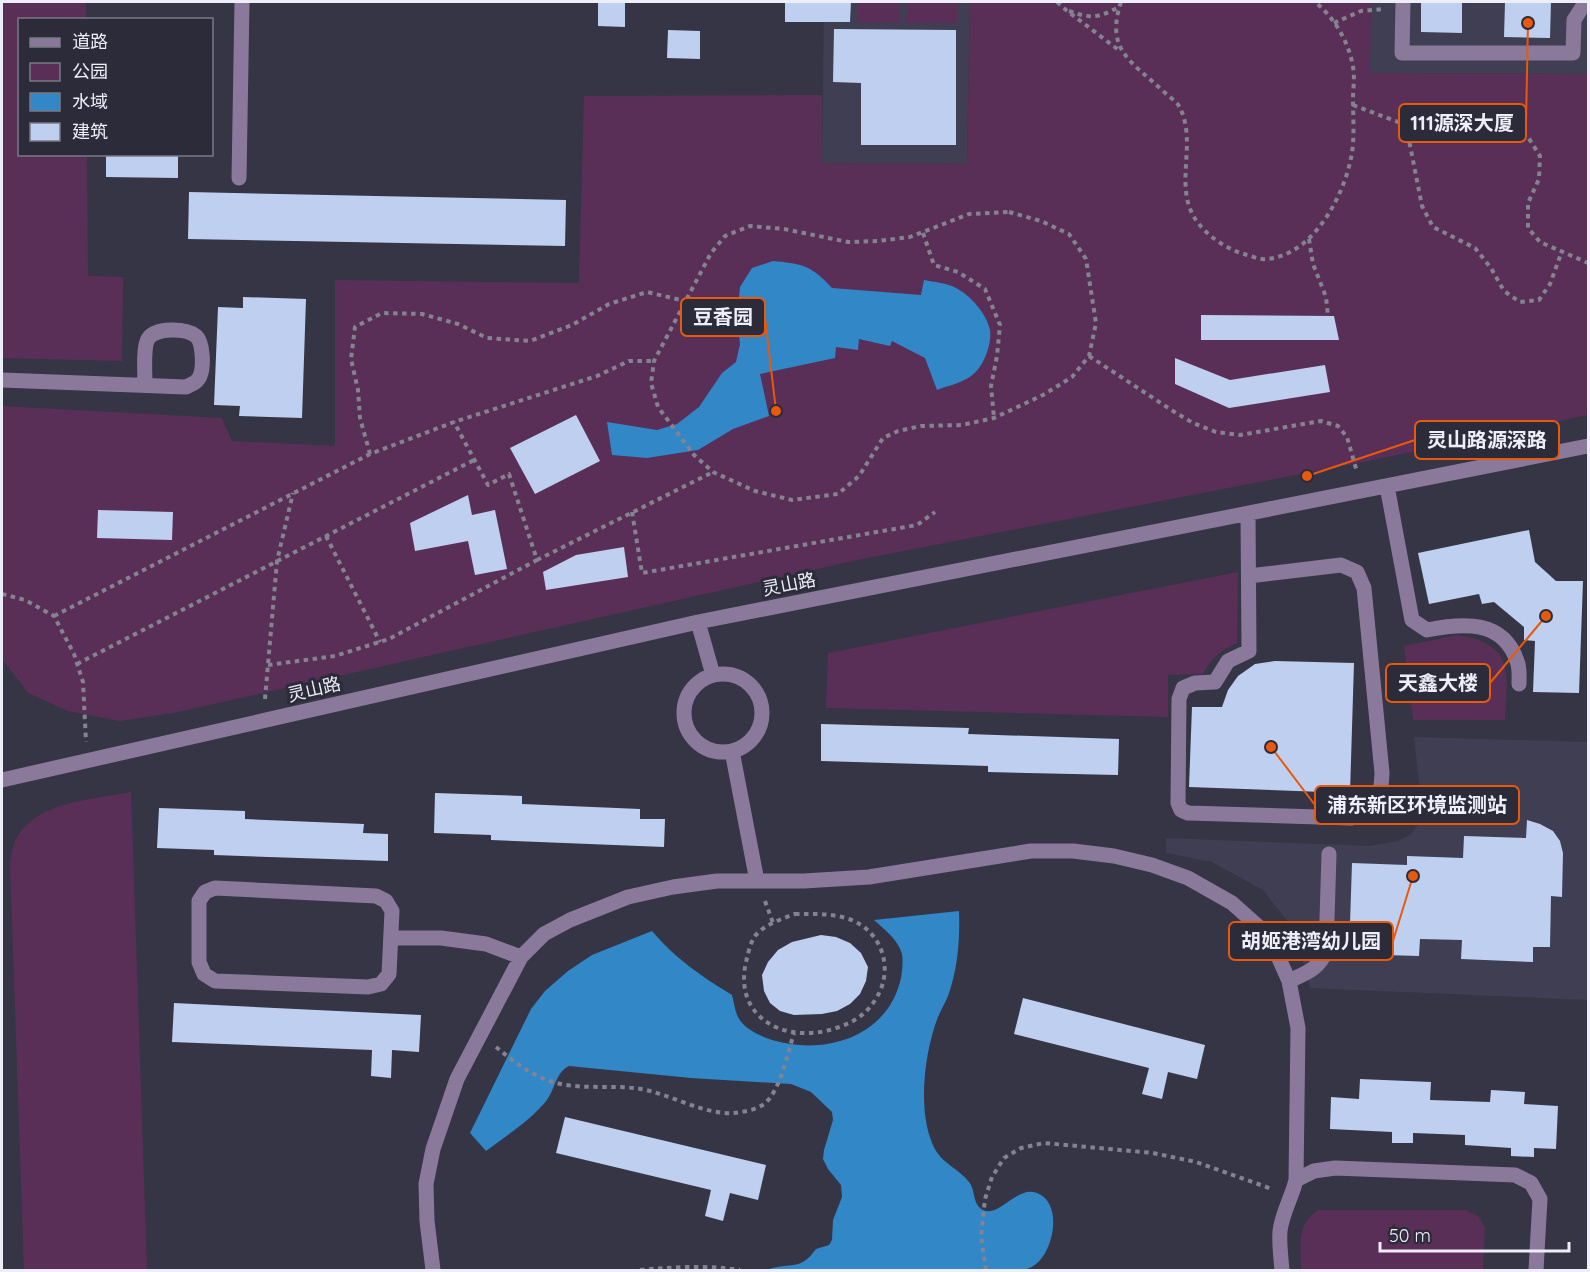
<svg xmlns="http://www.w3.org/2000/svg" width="1590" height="1272" font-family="Quicksand,'Noto Sans SC',sans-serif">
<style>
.built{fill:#3f3e53}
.green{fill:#5a2f57}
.water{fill:#3287c6}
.building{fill:#bfcff0}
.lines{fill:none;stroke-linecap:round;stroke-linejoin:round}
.path{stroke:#838391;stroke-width:4;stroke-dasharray:4.5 4.5;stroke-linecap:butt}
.minor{stroke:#8b799c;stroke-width:15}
.labels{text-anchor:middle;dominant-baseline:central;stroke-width:6;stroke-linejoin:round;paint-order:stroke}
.street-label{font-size:18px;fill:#eeeef9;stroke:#2b2b3a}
.leader{fill:none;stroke:#e8590c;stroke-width:2}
.callout-dot{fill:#e8590c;stroke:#2b2b3a;stroke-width:2}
.callout{fill:#2b2b3a;stroke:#e8590c;stroke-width:2}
.callout-label{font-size:20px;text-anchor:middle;font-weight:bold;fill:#eeeef9}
</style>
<rect width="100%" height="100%" fill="#353545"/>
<path class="built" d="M 824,2 L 970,2 L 967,164 L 822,163 Z
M 1371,2 L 1588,2 L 1588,74 L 1369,73 Z
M 1414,737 L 1588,742 L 1588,1000 L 1310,988 L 1295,931 L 1263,890 L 1212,862 L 1166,853 L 1166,838 L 1370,846 L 1398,841 L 1411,834 L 1420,822 L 1422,809 Z"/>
<path class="green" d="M 2,2 L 86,2 L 86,19 L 20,20 L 20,154 L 87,155 L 88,276 L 123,277 L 122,361 L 2,358 Z
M 858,2 L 899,2 L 899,23 L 858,22 Z
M 907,2 L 957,2 L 957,23 L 906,23 Z
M 970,2 L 1371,2 L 1370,73 L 1588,74 L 1588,415 L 1363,462 L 857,560 L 173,713 L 120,721 L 68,711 L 28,693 L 2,659 L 2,406 L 222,418 L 232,441 L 335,446 L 335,280 L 579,283 L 584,96 L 822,95 L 822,163 L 967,164 Z
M 1238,572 L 1237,643 C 1221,650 1211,658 1203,674 L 1168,675 L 1168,717 L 826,708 L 828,653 Z
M 1458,635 C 1516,645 1507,673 1505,720 L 1413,720 L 1404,646 Z
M 131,792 L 147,1270 L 24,1270 L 10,863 C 11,857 12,850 14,844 C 31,801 92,800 131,792 Z
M 1318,1210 L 1465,1210 L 1478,1216 L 1485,1227 L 1483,1270 L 1301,1270 C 1301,1247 1296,1224 1318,1210 Z"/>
<path class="water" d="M 773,261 C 803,264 811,265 832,288 L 921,295 L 924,280 C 934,282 947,283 956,288 C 970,295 987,314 990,330 C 992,345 983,368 971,376 C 962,383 947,386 937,390 L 925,358 L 892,341 L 890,346 L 859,339 L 858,350 L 836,347 L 835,358 L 760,374 L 769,416 L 733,429 L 698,450 L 647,458 L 612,455 L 607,422 L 657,430 L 677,424 L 699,407 L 722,373 L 736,362 L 740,344 L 737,317 L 740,287 L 752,268 Z
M 959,911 C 960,939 958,969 948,996 C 945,1003 941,1010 938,1017 C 924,1053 916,1116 936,1151 C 944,1164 960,1170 969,1182 C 976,1191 972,1204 983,1210 C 999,1218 1017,1185 1037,1193 C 1063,1203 1054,1250 1036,1264 C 1033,1267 1027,1269 1024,1270 L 766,1270 C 793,1261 799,1272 816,1249 L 829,1245 L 832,1240 L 833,1220 L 842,1197 L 841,1185 L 828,1169 L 823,1159 L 824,1150 L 833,1120 L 832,1112 L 811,1092 L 791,1084 L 691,1078 L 569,1066 C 556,1072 555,1089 547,1100 C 530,1121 507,1135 486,1151 L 470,1133 L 531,1009 L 545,991 L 568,971 L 592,955 L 652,931 C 677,960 700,975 732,995 C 734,1002 735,1011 738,1017 C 744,1029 760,1036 772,1040 C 825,1056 888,1037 901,978 C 902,971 904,958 901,951 C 896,938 883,928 874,920 Z"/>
<path class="building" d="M 598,2 L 625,2 L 625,27 L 598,26 Z
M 785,2 L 851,2 L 850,22 L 785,22 Z
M 1421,2 L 1462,2 L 1462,33 L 1421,32 Z
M 1505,2 L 1551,2 L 1550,38 L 1504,37 Z
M 834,29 L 956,30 L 956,145 L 861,145 L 861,83 L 833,82 Z
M 668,30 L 700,31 L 700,59 L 667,58 Z
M 106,154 L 178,154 L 178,178 L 106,177 Z
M 189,192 L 566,200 L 565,246 L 188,239 Z
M 243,297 L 306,299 L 302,418 L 239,416 L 240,406 L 214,405 L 218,307 L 243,308 Z
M 1201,315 L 1334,316 L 1339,340 L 1201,340 Z
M 1175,358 L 1230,380 L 1325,365 L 1330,392 L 1229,408 L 1175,384 Z
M 576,415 L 600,461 L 535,494 L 510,448 Z
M 468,495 L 472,515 L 495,510 L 507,569 L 475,575 L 468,541 L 415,551 L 410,523 Z
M 98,510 L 173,512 L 172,540 L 97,538 Z
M 1529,530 L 1535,562 L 1556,581 L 1583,581 L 1579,693 L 1533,692 L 1535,641 L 1524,640 L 1524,627 L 1494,602 L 1482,604 L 1479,594 L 1429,604 L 1418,553 Z
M 624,547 L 628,577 L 546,590 L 543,572 L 576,555 Z
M 1275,661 L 1354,663 L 1350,793 L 1189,787 L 1192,707 L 1222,707 L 1228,690 L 1238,676 L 1255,664 Z
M 821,724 L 969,728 L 968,734 L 1119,739 L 1118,775 L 988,772 L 988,766 L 821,761 Z
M 435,793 L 522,796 L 522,804 L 640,809 L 640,819 L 665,819 L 664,847 L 491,840 L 491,835 L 434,833 Z
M 159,808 L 245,811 L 245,819 L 364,824 L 363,833 L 388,834 L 388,861 L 214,855 L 214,850 L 157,848 Z
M 1527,820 L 1540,824 L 1553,831 L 1560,841 L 1563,853 L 1562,897 L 1551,896 L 1550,947 L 1533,947 L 1533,962 L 1461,959 L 1462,940 L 1420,939 L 1419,956 L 1349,954 L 1352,863 L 1407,865 L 1407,856 L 1463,858 L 1464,836 L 1526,838 Z
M 821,935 L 836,937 L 850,943 L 861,953 L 868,967 L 866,981 L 860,994 L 850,1004 L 837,1011 L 822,1014 L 794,1015 L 780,1011 L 770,1003 L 764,991 L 762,975 L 768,962 L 778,950 L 792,942 Z
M 1023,998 L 1205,1045 L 1197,1079 L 1168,1072 L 1162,1099 L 1142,1094 L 1149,1068 L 1014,1034 Z
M 174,1003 L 421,1015 L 419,1052 L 392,1050 L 391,1078 L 371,1076 L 372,1050 L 172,1042 Z
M 1360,1079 L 1431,1082 L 1430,1100 L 1490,1102 L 1491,1090 L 1525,1092 L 1524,1104 L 1558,1106 L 1556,1149 L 1534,1148 L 1534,1157 L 1511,1156 L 1511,1148 L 1465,1145 L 1465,1135 L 1413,1133 L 1413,1143 L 1392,1143 L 1392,1132 L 1330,1129 L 1331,1097 L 1359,1099 Z
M 565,1117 L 766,1165 L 758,1200 L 730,1193 L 723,1221 L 705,1216 L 711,1190 L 556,1153 Z"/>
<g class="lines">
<path class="path" d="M 1057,2 L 1066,10 L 1120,51
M 1121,2 C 1105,50 1131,61 1163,91 C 1167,95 1176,101 1179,106 C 1198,141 1174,183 1194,217 C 1204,234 1226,249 1244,254 C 1251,256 1260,260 1266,259 C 1312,256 1343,198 1351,158 C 1355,139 1353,118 1353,99 C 1353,89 1355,77 1353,67 C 1349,42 1334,17 1315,2
M 1069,11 C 1091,19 1098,18 1119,7
M 1334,23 L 1361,11 L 1384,9
M 1353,105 L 1406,125 L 1427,127 L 1466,124
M 1406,125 L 1422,206 L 1433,227 L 1475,248 L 1491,268 L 1504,291 L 1520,302 L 1539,300 L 1550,284 L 1562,251
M 1504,130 L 1528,137 L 1540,156 L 1539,179 L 1528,203 L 1528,228 L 1540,242 L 1588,263
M 1009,212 L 1041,221 L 1069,234 L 1086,259 L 1096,323 L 1089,356 L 1072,377 L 1043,395 L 994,418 L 962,425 L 921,426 L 898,431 L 883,438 L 859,476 L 838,494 L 792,500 L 755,491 L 713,472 L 694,455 L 658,407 L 651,383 L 654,361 L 711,253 L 725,236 L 750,226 L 784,229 L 848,242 L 878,241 L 910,237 L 969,214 Z
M 923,233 L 934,265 L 958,272 L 985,289 L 1000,325 L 997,356 L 991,386 L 994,418
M 1309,239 L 1313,264 L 1326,297 L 1328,316
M 1089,356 L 1173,411 L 1193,423 L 1216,432 L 1240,435 L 1321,421 L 1338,426 L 1347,437 L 1357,472
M 370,454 L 360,418 L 358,390 L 351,359 L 355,327 L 382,313 L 422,314 L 458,324 L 487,338 L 530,341 L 572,325 L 609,304 L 647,292 L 685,301
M 632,512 L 642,573 L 917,525 L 935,512
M 326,536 L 380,642
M 537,560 L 713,472
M 2,594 L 25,600 L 54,616 L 74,654 L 83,682 L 86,742
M 54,616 L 370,454 L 454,422 L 597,376 L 629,361 L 654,361
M 77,664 L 474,460
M 268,665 L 335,656 L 389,639 L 537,560 L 509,474 L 488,485 L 454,422
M 265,699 L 277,561 L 293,493
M 765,901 L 773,923
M 795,914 C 813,914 831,913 849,919 C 883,931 895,971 875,1000 C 866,1015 852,1023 836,1028 C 787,1045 733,1019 746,962 C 748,954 750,943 755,936 C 764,925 781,919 795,914 Z
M 496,1047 C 512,1060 529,1074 550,1081 C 579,1091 610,1084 641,1089 C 670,1094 704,1115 734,1113 C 743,1112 756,1110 764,1104 C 780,1092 788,1052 794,1033
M 640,1270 C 674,1267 706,1265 740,1270
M 986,1270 L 981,1237 L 985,1199 L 992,1177 L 1004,1158 L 1021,1148 L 1044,1143 L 1153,1153 L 1196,1162 L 1272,1189"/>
<path class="minor" d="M 1403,2 L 1402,53 L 1573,53 L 1574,20 L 1583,6 L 1588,4
M 239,178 L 242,2
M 2,380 L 186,387 C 192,384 198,382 200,376 C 204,367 203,342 196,336 C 186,328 155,327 148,339 C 143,347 145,374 145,385
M 1387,486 L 1412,620 L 1427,630 C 1462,623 1503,619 1517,661 C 1520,668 1519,677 1519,684
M 1248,514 L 1249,651 L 1228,661 L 1215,682 L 1195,683 L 1183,688 L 1179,699 L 1178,803 L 1181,810 L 1188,813 L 1351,818 C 1377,810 1381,800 1382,773 L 1364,588 L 1357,572 L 1341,565 L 1249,576
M 698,622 L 713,675
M684 713a39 39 0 1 1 78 0a39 39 0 1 1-78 0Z
M 732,751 L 757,881
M 2,780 L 698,622 L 1588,446
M 215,888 L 376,896 L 386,901 L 392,911 L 389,974 L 381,984 L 368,987 L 215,981 L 204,974 L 199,962 L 199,901 L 205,892 Z
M 391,938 L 441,938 L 486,944 L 521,957
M 1289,981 C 1306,973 1319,969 1326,951 L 1329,854
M 1296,1180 L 1314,1171 L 1335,1168 L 1515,1175 L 1531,1183 L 1540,1199 L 1536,1270
M 433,1270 L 427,1221 L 426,1184 L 433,1149 L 457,1079 L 521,957 L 544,934 L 570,920 L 628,897 L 673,887 L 717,881 L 804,881 L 869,877 L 1031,851 L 1073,851 L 1114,856 L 1152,865 L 1188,878 L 1232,903 L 1269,936 L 1289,981 L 1298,1028 L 1296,1180 C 1292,1197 1282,1213 1280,1231 C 1279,1244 1281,1258 1282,1270"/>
</g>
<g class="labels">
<g class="street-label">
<text transform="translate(789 584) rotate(-11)">灵山路</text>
<text transform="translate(314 689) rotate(-13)">灵山路</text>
</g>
</g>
<path class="leader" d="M1528 23L1526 123M776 411L765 317M1307 476L1415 440M1546 616L1490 683M1271 747L1315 805M1413 876L1393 941"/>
<g class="callout-dot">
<circle cx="1528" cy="23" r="6"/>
<circle cx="776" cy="411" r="6"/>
<circle cx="1307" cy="476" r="6"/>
<circle cx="1546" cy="616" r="6"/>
<circle cx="1271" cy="747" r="6"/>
<circle cx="1413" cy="876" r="6"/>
</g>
<g class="callout">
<rect x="1399" y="104" width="127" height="38" rx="6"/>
<rect x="681" y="298" width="84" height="38" rx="6"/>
<rect x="1415" y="421" width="144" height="38" rx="6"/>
<rect x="1386" y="664" width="104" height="38" rx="6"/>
<rect x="1315" y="786" width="204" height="38" rx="6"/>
<rect x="1229" y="922" width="164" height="38" rx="6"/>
</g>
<g class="callout-label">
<text x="1462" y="130">111源深大厦</text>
<text x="723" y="324">豆香园</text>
<text x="1487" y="447">灵山路源深路</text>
<text x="1438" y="690">天鑫大楼</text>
<text x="1417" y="812">浦东新区环境监测站</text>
<text x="1311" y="948">胡姬港湾幼儿园</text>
</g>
<rect width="1590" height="1272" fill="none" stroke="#eeeef9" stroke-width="6"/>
<rect x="18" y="18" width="195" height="138" fill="#2b2b3a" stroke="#797986" stroke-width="1.5"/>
<rect x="30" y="38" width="30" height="9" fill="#8b799c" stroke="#797986" stroke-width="1.5"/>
<text x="72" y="48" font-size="18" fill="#eeeef9">道路</text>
<rect x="30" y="63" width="30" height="18" fill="#5a2f57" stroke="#797986" stroke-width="1.5"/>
<text x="72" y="78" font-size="18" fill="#eeeef9">公园</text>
<rect x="30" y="93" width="30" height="18" fill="#3287c6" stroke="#797986" stroke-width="1.5"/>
<text x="72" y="108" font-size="18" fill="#eeeef9">水域</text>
<rect x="30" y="123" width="30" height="18" fill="#bfcff0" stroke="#797986" stroke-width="1.5"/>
<text x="72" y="138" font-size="18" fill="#eeeef9">建筑</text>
<path d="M1380 1242v9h189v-9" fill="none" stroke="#eeeef9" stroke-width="3"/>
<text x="1389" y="1242" font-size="18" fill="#eeeef9" stroke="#2b2b3a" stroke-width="4.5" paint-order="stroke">50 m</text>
</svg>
